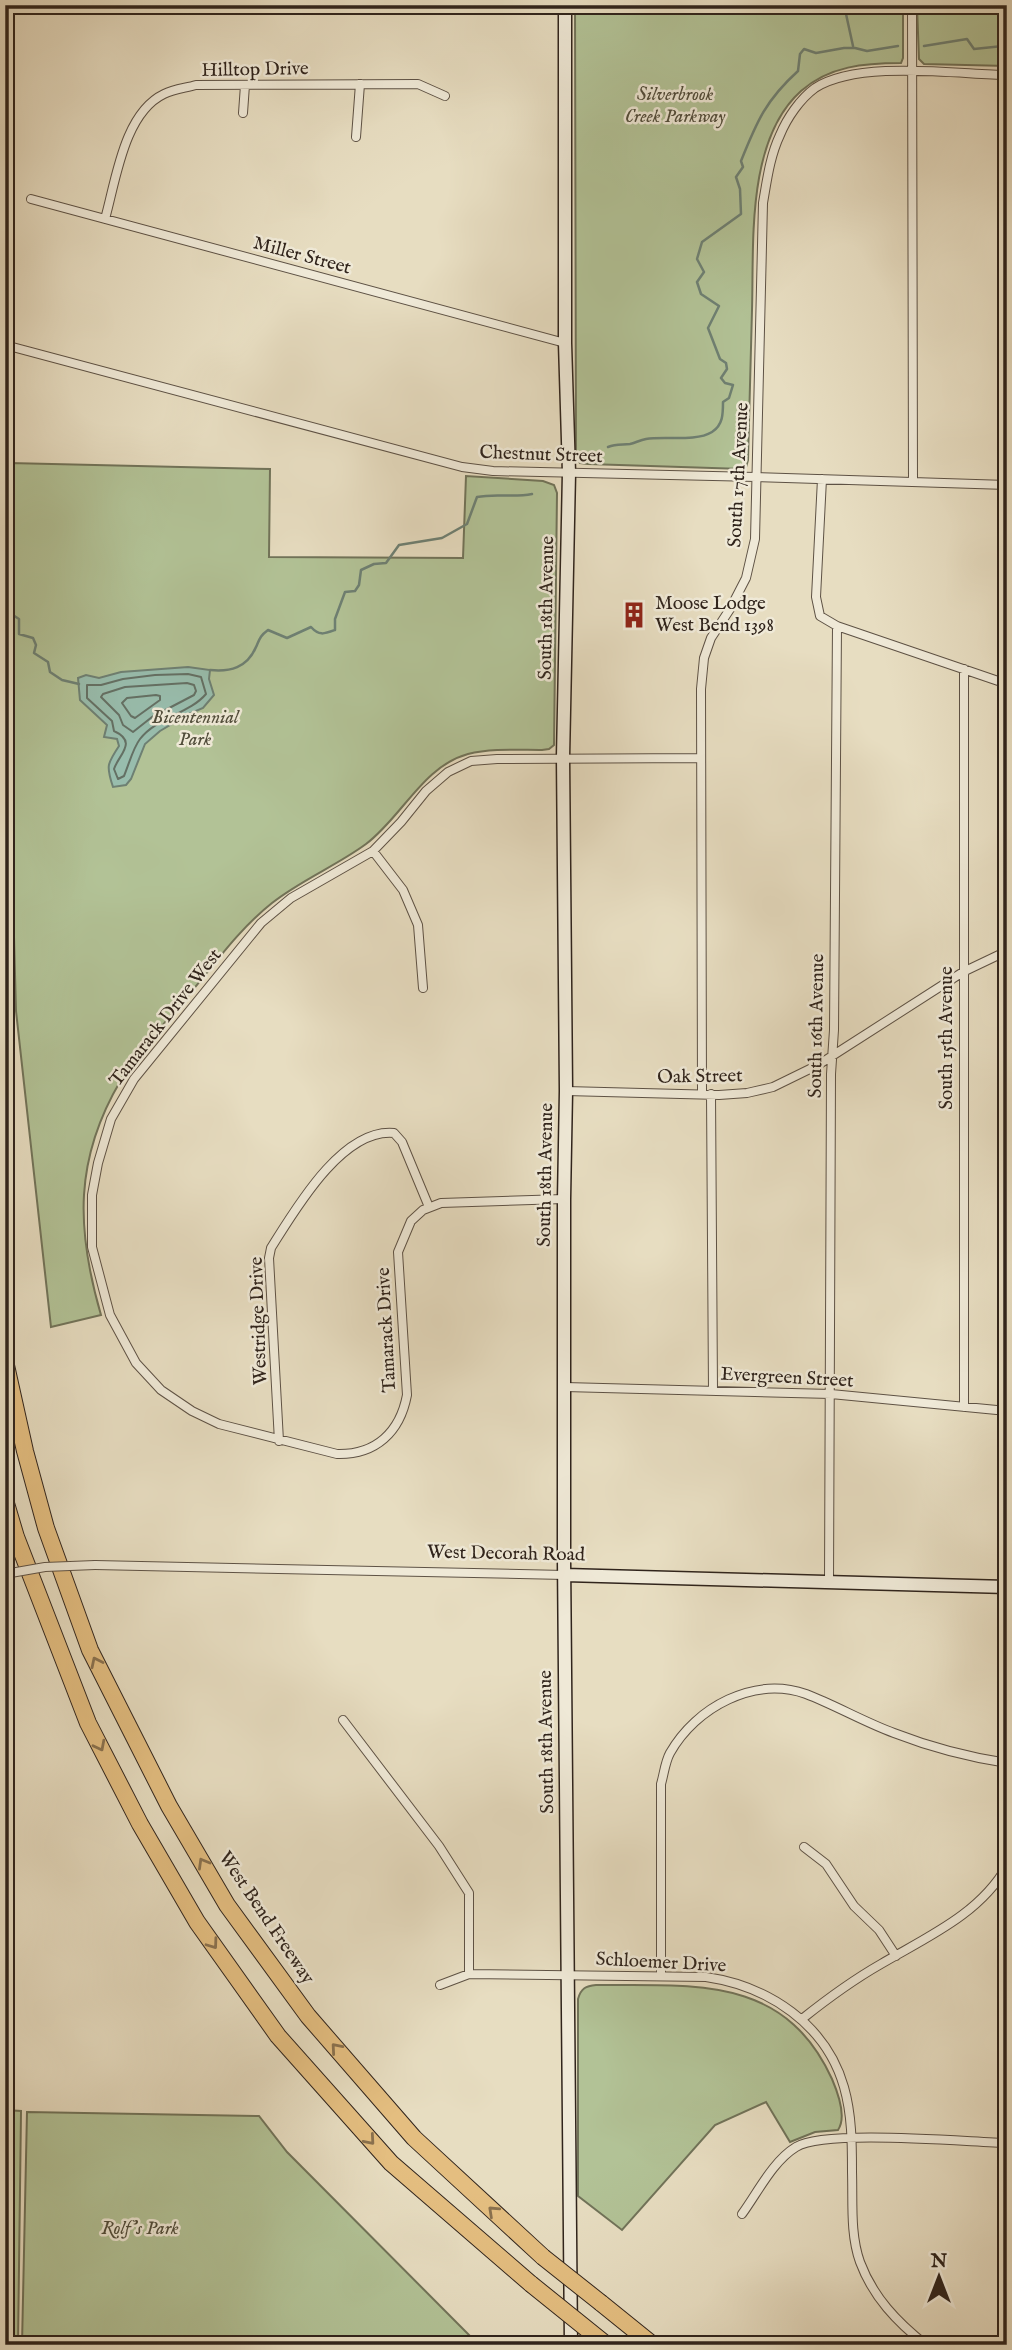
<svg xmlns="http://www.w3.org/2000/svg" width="1012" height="2350" font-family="'IM FELL English',serif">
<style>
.green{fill:#b2c296;stroke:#717359;stroke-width:2}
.water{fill:#98bdad;stroke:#6e8073;stroke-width:2}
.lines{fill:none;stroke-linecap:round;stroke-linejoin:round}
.shore{stroke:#647064;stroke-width:2}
.stream{stroke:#6e8073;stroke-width:2.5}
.street-casing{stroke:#5e5245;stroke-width:10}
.secondary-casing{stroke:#30241c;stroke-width:15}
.highway-casing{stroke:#30241c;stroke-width:18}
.street{stroke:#efe9d7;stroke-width:8}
.secondary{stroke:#efe9d7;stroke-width:12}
.highway{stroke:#e4be80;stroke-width:16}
.street-bridge-casing{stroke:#5e5245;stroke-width:10;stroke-linecap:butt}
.highway-bridge-casing{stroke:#30241c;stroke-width:18;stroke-linecap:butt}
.street-bridge{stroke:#efe9d7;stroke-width:8}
.highway-bridge{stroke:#e4be80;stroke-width:16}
.oneway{stroke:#8a714e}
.labels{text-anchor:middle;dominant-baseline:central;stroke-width:5;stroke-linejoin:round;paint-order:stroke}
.street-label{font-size:19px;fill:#30241c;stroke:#efe9d7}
.park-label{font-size:19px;font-style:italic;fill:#504c3a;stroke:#efe9d7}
.poi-label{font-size:19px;fill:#30241c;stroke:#efe9d7;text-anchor:start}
</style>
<rect width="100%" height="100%" fill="#e7ddc1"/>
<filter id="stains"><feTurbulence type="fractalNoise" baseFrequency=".00286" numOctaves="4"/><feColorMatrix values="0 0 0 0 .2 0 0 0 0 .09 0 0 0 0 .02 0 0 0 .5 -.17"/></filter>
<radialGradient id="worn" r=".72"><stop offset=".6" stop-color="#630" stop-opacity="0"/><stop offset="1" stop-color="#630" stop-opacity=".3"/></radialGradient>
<path class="green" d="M 575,5 L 903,5 L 903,58 L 901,63 C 865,63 829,66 801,91 C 746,140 754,243 752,310 C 751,360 749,410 748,460 L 746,467 L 743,469 L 588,464 L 580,463 L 576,457 Z
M 1007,5 L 1007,66 L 924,64 L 919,59 L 917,6 Z
M 9,463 L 270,469 L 269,557 L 463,558 L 466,476 L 543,481 L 554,485 L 557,493 L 554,745 L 549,749 L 542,750 C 518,750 491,748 468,754 C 423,766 402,817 366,844 C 336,866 301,880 272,903 C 239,929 214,965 187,997 C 164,1024 139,1050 121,1080 C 74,1159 76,1229 101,1315 L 51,1327 L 16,1011 L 7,677 Z
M 596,1985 C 693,1986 784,1974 832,2079 C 838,2093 847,2117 838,2130 L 815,2132 L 790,2142 L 766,2102 L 715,2125 L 622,2230 L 578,2196 L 578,1999 C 581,1988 586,1986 596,1985 Z
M 5,2110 L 21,2111 L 18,2345 L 5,2345 Z
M 27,2112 L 259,2116 L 287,2152 L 479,2345 L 22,2345 Z"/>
<path class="water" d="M 188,667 L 210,670 L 209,679 L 214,695 L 203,708 L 189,714 L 160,731 L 145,744 L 131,779 L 126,785 L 113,787 C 106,766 107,764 119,746 L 117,739 L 104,737 L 107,725 L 80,700 L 78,678 L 86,675 L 99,678 L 121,672 Z"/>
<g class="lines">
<path class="shore" d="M 188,674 L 201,677 L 206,694 C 189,714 157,717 140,739 C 133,748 129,764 124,776 L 118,779 L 114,769 C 119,754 138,742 114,731 L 112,721 L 87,698 L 87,685 L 101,685 L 123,679 L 155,675 Z
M 187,683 L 194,685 L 196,691 L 194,695 L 152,717 L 133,732 L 123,725 L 119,715 L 101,697 L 103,694 L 125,687 Z
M 156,695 L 160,696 L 160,700 L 135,718 L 131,716 L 122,703 L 127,698 Z"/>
<path class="stream" d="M 848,5 L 846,14 L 853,46
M 924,46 L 967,39 L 974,49 L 1003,46 L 1007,40
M 608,447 C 616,444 622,445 630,444 C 635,443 640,440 646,439 C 664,436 696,442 712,432 C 723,425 723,414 723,402 L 729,398 L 733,385 L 725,383 L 721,378 L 727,369 L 726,363 L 720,359 L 708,328 L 719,306 L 701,294 L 697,282 L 704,272 L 697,259 L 702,242 L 741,214 L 740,189 L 736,177 L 743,167 L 741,161 C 757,121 766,100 798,71 L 800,54 L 804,49 L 816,53 L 844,48 L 855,48 L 867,51 L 898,46
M 5,610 L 19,619 L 19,634 L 33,638 L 36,645 L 34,653 L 48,662 L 50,672 L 62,680 L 79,684
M 210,670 C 230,672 247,668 256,647 C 260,638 260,636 268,630 L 287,638 L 311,627 C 319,636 324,634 335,630 L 335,619 L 345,592 L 355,591 L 359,585 L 361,570 L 374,564 L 386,563 L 399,545 L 442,538 L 467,524 L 477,497 C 496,493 513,498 532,494"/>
<g class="street-casing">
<path id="street" d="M 912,5 L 913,482
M 243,113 L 245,85
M 356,137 L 360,84
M 31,199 L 565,343
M 105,219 C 116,180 124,113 164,94 C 174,89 186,88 196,85 L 418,84 L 445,96
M 5,345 L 462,467 L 493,471 L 756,477 L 1007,485
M 822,479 L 816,597 L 820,616 L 837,626 L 1007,684
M 373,851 L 403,890 L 418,925 L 423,988
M 566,1091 L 719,1095 L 747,1093 L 773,1087 L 818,1065 L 963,972 L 1007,951
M 702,1094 L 701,689 L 704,658 L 711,638 L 730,609 L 746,578 L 755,539 L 763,203 C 767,180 770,156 780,135 C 787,118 800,99 815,88 C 859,60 955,74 1007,75
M 711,1094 L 713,1391
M 564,1199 L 441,1203 L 423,1210 L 411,1221 L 398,1252 L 407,1395 C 400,1432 376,1455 337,1454 L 219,1424 L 192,1411 L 161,1390 L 136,1363 L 110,1315 L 92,1247 L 92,1195 L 98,1163 L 111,1119 L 134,1079 L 261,923 L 291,898 L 373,851 L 401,822 L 426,791 L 448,772 L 471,761 L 497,759 L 701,758
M 565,1387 L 831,1394 L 1007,1411
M 964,1407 L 964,669
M 279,1441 L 269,1258 L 271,1248 C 295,1210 342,1128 394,1133 L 402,1142 L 429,1207
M 95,1565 L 565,1575
M 829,1582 L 831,1074 L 834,1030 L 837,626
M 343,1720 L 439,1846 L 469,1893 L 469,1974
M 804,1847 L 826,1864 L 854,1906 L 879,1930 L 896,1956
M 661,1976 L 661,1784 C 664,1774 665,1762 670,1753 C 696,1707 754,1676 806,1694 C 835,1705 864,1722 894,1733 C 930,1747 968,1757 1007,1763
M 440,1985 L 469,1974 L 706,1977 C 768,1986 826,2024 844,2087 C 852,2115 852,2144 852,2172 C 853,2202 850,2234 860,2262 C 873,2297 897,2322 926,2345
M 802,2019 C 827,1999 853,1980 881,1964 C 927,1937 980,1914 1007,1866
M 742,2214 C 758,2192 773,2161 796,2147 C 825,2129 966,2142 1007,2143"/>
</g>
<g class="secondary-casing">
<path id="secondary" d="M 565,5 L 565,343 L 569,473 L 563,757 L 566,1091 L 564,1199 L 564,1559 L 571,2345
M 565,1575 L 1007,1587"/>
</g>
<g class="highway-casing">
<path id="highway" d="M 5,1361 L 25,1451 L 46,1528 L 90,1650 L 169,1806 L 227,1905 L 308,2016 L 414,2138 L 543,2257
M 5,1500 L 16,1537 L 88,1723 L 140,1824 L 197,1922 L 278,2036 L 391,2163 L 531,2284
M 601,2303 L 653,2345"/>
</g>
<use href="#street" class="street"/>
<use href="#secondary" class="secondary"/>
<use href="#highway" class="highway"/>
<g class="street-bridge-casing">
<path id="street-bridge" d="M 5,1574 L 45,1567 L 95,1565"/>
</g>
<g class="highway-bridge-casing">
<path id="highway-bridge" d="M 543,2257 L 601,2303
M 531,2284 L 603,2342"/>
</g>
<use href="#street-bridge" class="street-bridge"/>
<use href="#highway-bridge" class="highway-bridge"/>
</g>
<defs><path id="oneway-chevron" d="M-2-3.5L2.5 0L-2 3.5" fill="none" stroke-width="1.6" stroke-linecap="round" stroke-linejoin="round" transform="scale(1.75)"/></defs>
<g class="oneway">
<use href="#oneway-chevron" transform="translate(96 1662) rotate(-116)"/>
<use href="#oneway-chevron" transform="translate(100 1746) rotate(63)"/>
<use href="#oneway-chevron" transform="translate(203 1863) rotate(-120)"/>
<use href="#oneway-chevron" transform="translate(213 1944) rotate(54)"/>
<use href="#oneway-chevron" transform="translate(336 2048) rotate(-131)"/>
<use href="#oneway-chevron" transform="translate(370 2140) rotate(49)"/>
<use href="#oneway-chevron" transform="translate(493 2211) rotate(-137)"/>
</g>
<defs>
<g id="building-bare" transform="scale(2.1)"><path d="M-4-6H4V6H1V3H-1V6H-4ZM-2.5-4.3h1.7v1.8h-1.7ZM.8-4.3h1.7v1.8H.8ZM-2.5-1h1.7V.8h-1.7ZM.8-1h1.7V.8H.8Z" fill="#8f2418" stroke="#efe9d7" stroke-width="2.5" paint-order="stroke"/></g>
</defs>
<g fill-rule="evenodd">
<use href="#building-bare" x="634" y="615"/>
</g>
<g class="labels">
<g class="street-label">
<text transform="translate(255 70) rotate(-1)">Hilltop Drive</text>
<text transform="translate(302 256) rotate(15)">Miller Street</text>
<text transform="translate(541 455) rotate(2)">Chestnut Street</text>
<text transform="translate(739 475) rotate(-87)">South 17th Avenue</text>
<text transform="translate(547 608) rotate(-89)">South 18th Avenue</text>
<text transform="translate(166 1018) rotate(-52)">Tamarack Drive West</text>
<text transform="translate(817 1026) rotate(-89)">South 16th Avenue</text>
<text transform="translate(947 1038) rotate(-90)">South 15th Avenue</text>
<text transform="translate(700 1077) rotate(-1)">Oak Street</text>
<text transform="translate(546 1175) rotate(-89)">South 18th Avenue</text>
<text transform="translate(259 1321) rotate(-92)">Westridge Drive</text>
<text transform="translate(387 1330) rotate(-93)">Tamarack Drive</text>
<text transform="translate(787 1378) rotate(3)">Evergreen Street</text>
<text transform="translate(506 1554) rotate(1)">West Decorah Road</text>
<text transform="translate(547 1742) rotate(-91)">South 18th Avenue</text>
<text transform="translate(266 1918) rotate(56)">West Bend Freeway</text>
<text transform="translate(661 1963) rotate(3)">Schloemer Drive</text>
</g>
<g class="park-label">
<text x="675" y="95">Silverbrook<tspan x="675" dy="22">Creek Parkway</tspan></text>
<text x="195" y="718">Bicentennial<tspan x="195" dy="22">Park</tspan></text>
<text x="140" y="2229">Rolf's Park</text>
</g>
<g class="poi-label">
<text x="655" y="604">Moose Lodge<tspan x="655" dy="22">West Bend 1398</tspan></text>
</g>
</g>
<rect width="1012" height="2350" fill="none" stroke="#e7ddc1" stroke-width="28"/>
<rect x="7" y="7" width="998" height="2336" fill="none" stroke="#30241c" stroke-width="3.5"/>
<rect x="14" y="14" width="984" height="2322" fill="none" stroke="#30241c" stroke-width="2"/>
<g transform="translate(939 2277)" stroke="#efe9d7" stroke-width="5" paint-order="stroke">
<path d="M0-5L12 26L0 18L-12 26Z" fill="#30241c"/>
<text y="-10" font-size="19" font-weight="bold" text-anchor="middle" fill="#30241c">N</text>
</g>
<rect width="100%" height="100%" filter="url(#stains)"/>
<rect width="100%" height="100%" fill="url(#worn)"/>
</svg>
